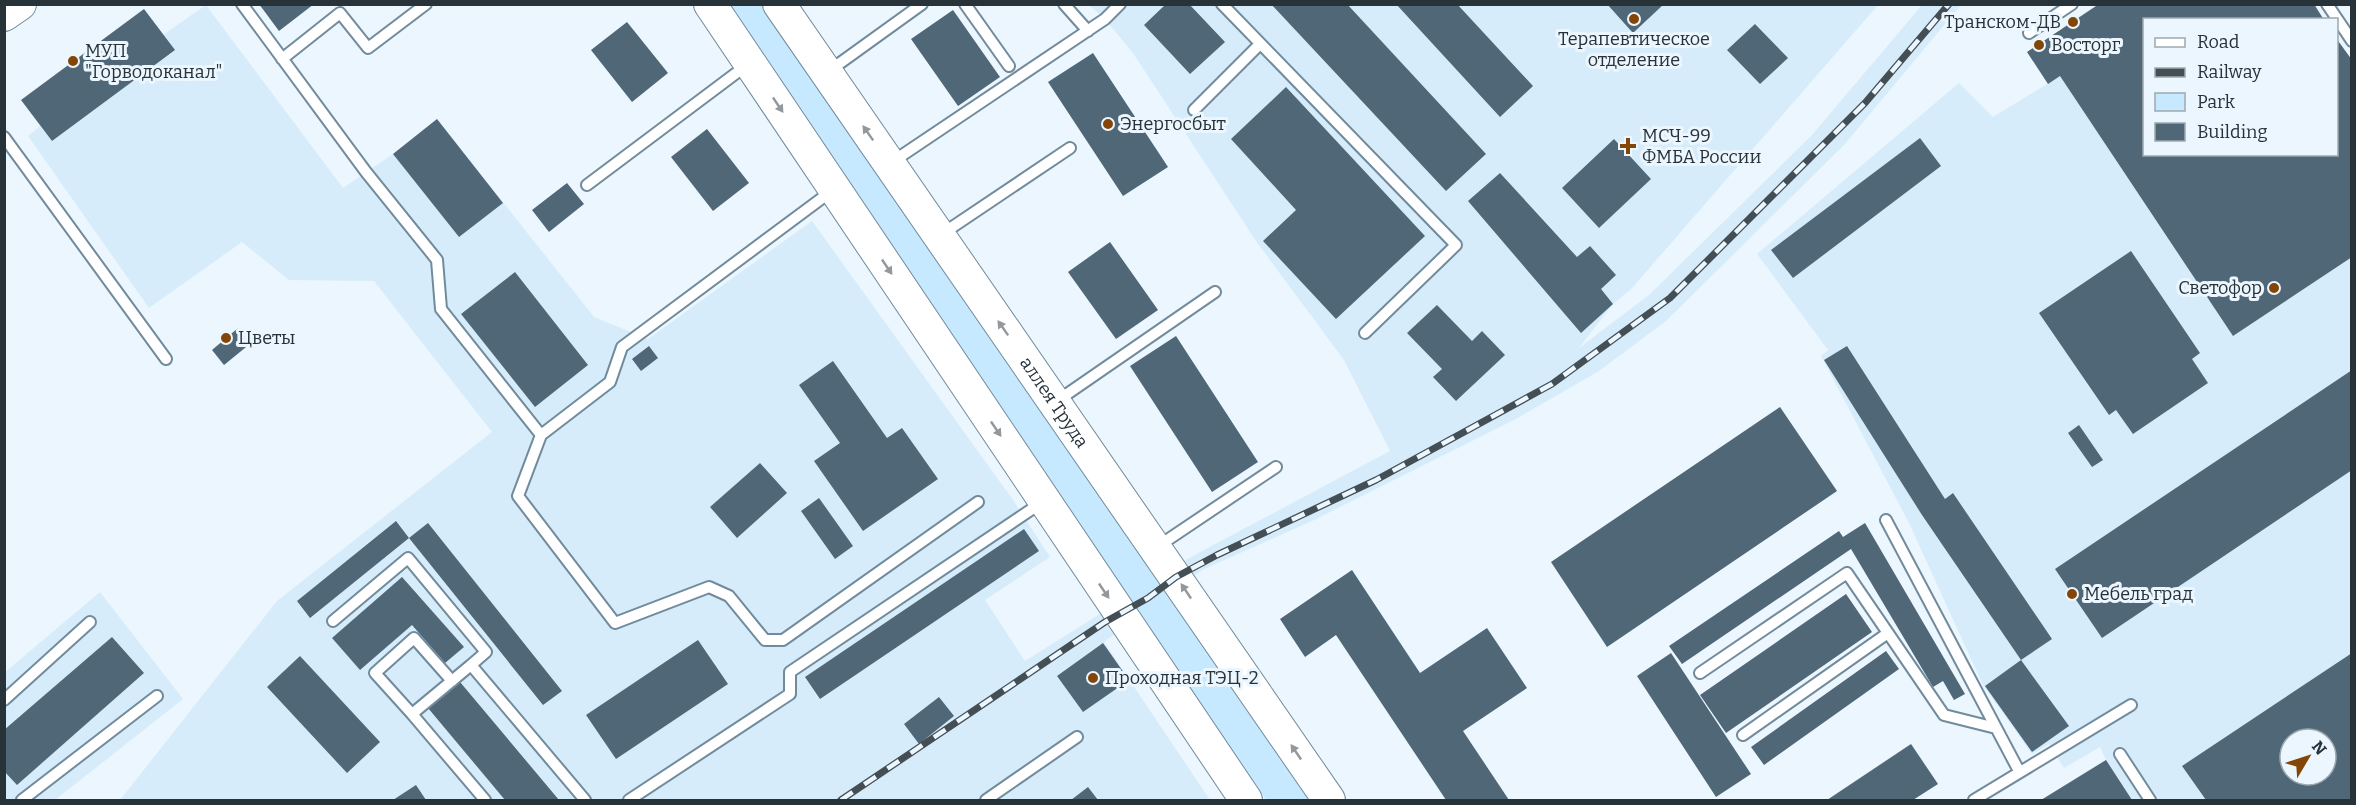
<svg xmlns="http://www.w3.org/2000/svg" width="2356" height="805" font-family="Bitter,serif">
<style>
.built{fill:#d7ecfa;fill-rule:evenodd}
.green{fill:#c7e9ff}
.building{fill:#4f6777;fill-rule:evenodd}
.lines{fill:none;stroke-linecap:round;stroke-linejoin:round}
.lane-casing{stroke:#718b9c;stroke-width:14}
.secondary-casing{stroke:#718b9c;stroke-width:34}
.lane{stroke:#fff;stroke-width:10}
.secondary{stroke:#fff;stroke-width:32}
.rail-casing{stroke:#434e55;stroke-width:7}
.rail{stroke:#ebf6fe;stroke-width:4.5;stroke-dasharray:14;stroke-linecap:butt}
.oneway{fill:#93989c}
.poi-dot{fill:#844607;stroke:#ebf6fe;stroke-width:2}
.labels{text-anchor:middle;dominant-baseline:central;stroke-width:6;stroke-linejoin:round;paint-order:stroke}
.poi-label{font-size:18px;fill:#273239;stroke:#ebf6fe;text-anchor:start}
.street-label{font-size:18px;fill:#273239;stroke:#ebf6fe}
</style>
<rect width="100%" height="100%" fill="#ebf6fe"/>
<path class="built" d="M 206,5 L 343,188 L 393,154 L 437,119 L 594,317 L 648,339 L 812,221 L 1013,500 L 1050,557 L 985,600 L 1025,661 L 1189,558 L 1390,451 L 1344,360 L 1256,241 L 1133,53 L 1105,19 L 1089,5 L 1878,5 L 1632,288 L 1613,304 L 1579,348 L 1649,295 L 1812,135 L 1922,5 L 1961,5 L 1844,145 L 1666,321 L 1599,371 L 1514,420 L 1312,521 L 1202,570 L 1104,642 L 1210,800 L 120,800 L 277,601 L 492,432 L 374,281 L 289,280 L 242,242 L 149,308 L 28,136 L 40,126 L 52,141 L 174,51 L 163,35 Z
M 2060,76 L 2233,336 L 2351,257 L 2351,800 L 2044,800 L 2106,760 L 2100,747 L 2064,768 L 2049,744 L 2032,754 L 1983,685 L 1909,523 L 1821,356 L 1828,350 L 1757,254 L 1959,83 L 1993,117 ZM 2290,739 L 2326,739 L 2326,775 L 2290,775 Z
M 100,592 L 183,699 L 55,800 L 5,800 L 4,673 Z"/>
<path class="green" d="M 722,5 L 769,5 L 1313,800 L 1266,800 Z"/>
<path class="building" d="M 259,4 L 314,4 L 279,31 Z
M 1166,4 L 1189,4 L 1225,42 L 1190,74 L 1144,25 Z
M 1271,4 L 1347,4 L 1486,154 L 1446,191 Z
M 1396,4 L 1457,4 L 1533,86 L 1500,117 Z
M 1607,4 L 1664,4 L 1633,33 Z
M 2099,4 L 2314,4 L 2324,20 L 2144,20 L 2144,154 L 2336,154 L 2336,38 L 2352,60 L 2352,257 L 2233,336 L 2060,76 L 2048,84 L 2027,52 Z
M 144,9 L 175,50 L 52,141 L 21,100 Z
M 953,10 L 1000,77 L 958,106 L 911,39 Z
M 627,22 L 668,73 L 632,102 L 591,50 Z
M 1755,24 L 1788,58 L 1760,84 L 1727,50 Z
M 1093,53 L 1168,167 L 1123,196 L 1048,82 Z
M 1286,87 L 1425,236 L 1336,319 L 1263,241 L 1296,210 L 1231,139 Z
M 437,119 L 503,203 L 459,237 L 393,154 Z
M 707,129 L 749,183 L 713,211 L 671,157 Z
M 1920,138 L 1941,166 L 1793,278 L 1771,250 Z
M 1614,139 L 1651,179 L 1599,228 L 1562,188 Z
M 1500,173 L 1577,257 L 1590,246 L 1616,275 L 1601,289 L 1613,304 L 1581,333 L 1468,201 Z
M 567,183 L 584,204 L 549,232 L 532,210 Z
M 1110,242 L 1158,310 L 1116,339 L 1068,272 Z
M 2131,251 L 2200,353 L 2192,359 L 2208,383 L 2133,434 L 2116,410 L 2109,415 L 2039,313 Z
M 515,272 L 588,365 L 535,407 L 461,314 Z
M 1437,305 L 1472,341 L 1482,331 L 1505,355 L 1456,401 L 1433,377 L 1442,369 L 1407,333 Z
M 238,328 L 251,343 L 224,365 L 212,350 Z
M 1176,336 L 1258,462 L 1212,492 L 1130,366 Z
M 649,346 L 658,358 L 641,371 L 632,359 Z
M 1847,346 L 1945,499 L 1953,493 L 2052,639 L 2021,660 L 1922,515 L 1824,360 Z
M 833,361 L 887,438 L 902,428 L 938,479 L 863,531 L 814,461 L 840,443 L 799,385 Z
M 2352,370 L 2352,470 L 2102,638 L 2055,569 Z
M 1780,407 L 1837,491 L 1607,647 L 1551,562 Z
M 2079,425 L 2103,460 L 2092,467 L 2068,433 Z
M 760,463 L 787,493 L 737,538 L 710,507 Z
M 819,498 L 853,546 L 835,559 L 801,511 Z
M 396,521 L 409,538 L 310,618 L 297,601 Z
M 428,523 L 562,691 L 543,705 L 409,538 Z
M 1865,523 L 1965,694 L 1954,700 L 1943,681 L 1933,687 L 1851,549 L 1682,664 L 1669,646 L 1839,531 L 1843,537 Z
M 1024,529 L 1039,551 L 820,699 L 805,677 Z
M 1352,570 L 1420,673 L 1487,628 L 1527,688 L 1463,731 L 1509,800 L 1446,800 L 1336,635 L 1305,657 L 1280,619 Z
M 402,577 L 464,647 L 445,663 L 412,625 L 360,670 L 332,638 Z
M 1846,594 L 1872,632 L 1726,733 L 1700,695 Z
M 112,637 L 144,673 L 17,785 L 4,771 L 4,730 Z
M 698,640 L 728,684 L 616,759 L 586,715 Z
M 1103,643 L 1129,680 L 1083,712 L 1057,676 Z
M 1886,651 L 1899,669 L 1764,765 L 1751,747 Z
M 1671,653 L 1751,774 L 1716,797 L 1637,676 Z
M 2352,653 L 2352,800 L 2206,800 L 2182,766 ZM 2290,739 L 2326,739 L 2326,775 L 2290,775 Z
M 300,656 L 380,742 L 347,773 L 267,687 Z
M 2021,660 L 2069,726 L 2032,752 L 1985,686 Z
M 460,682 L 559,800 L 505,800 L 428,708 Z
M 939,697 L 954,716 L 919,744 L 904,724 Z
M 1911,744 L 1938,784 L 1913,800 L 1827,800 Z
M 2106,760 L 2132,800 L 2041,800 Z
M 416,785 L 426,800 L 393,800 Z
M 1088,787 L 1098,800 L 1071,800 Z"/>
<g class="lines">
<g class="lane-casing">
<path id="lane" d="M 242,4 L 366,172 L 437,260 L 441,309 L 541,435 L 518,496 L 615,623 L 709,587 L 729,596 L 765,640 L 783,640 L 978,502
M 965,4 L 1009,66
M 1064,4 L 1088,31
M 1222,4 L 1456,245 L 1365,333
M 2327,4 L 2352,41
M 2029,33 L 2072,4
M 282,59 L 340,13 L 368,48 L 426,4
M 829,71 L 922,4
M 1194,110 L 1260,44
M 4,137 L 166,359
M 892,162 L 1105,19 L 1120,4
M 587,185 L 747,65
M 942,234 L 1070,148
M 1057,401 L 1215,292
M 541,435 L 610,382 L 622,347 L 833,190
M 1886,520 L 2019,771
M 1157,547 L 1276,467
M 333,621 L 408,558 L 486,652 L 471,665 L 585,800
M 471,665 L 412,714 L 485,800
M 1700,673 L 1847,573 L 1944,715 L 1996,728
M 4,700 L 90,622
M 412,714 L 375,673 L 414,638 L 452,681
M 1743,735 L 1888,633
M 2120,754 L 2150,800
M 22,800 L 157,696
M 629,800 L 790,694 L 790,672 L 1041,503
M 986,800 L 1077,737
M 1974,800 L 2131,705"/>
</g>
<g class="secondary-casing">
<g id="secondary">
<path d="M 710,4 L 1246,800"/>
<path id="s1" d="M 779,4 L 1329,800"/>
<path d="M 4,15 L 20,4"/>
</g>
</g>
<use href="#lane" class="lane"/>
<use href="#secondary" class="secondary"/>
<g class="rail-casing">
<path id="rail" d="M 841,800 L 1105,622 L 1148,598 L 1176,577 L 1217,555 L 1376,480 L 1552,384 L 1670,298 L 1865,103 L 1949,4"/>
</g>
<use href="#rail" class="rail"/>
</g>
<defs><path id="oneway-solid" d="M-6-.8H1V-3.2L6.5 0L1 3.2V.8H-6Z" transform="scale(1.5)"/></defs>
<g class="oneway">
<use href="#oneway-solid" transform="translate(778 105) rotate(56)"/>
<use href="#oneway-solid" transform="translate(868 133) rotate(-125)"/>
<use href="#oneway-solid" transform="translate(887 267) rotate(56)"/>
<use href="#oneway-solid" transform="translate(1003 328) rotate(-125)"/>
<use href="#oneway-solid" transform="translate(996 429) rotate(56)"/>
<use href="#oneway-solid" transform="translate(1104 591) rotate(56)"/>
<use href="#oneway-solid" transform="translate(1186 591) rotate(-124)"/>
<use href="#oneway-solid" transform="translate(1296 752) rotate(-124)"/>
</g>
<g class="poi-dot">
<circle cx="1634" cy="19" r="6"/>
<circle cx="2073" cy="22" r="6"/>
<circle cx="2039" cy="45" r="6"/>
<circle cx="73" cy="61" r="6"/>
<circle cx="1108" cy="124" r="6"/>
<path d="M1625 137h6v6h6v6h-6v6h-6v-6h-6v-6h6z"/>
<circle cx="2274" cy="288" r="6"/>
<circle cx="226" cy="338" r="6"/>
<circle cx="2072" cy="594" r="6"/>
<circle cx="1093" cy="678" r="6"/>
</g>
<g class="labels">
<g class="poi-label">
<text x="2061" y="22" text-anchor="end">Транском-ДВ</text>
<text x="1634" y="39" text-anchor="middle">Терапевтическое<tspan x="1634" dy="21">отделение</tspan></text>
<text x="2051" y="45">Восторг</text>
<text x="85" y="51">МУП<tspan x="85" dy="21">"Горводоканал"</tspan></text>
<text x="1120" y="124">Энергосбыт</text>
<text x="1642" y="136">МСЧ-99<tspan x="1642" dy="21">ФМБА России</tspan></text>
<text x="2262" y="288" text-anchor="end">Светофор</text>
<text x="238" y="338">Цветы</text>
<text x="2084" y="594">Мебель град</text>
<text x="1105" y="678">Проходная ТЭЦ-2</text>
</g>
<g class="street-label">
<text stroke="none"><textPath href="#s1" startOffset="484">аллея Труда</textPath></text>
</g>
</g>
<rect width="2356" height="805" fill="none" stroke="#273239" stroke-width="12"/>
<rect x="2143" y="18" width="195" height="138" fill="#ebf6fe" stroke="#9da8af" stroke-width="1.5"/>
<rect x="2155" y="38" width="30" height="9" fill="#ffffff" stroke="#9da8af" stroke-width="1.5"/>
<text x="2197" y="48" font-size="18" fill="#273239">Road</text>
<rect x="2155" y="68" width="30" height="9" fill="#434e55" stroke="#9da8af" stroke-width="1.5"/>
<text x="2197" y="78" font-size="18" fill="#273239">Railway</text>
<rect x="2155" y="93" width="30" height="18" fill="#c7e9ff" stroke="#9da8af" stroke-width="1.5"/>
<text x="2197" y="108" font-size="18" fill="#273239">Park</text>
<rect x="2155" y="123" width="30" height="18" fill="#4f6777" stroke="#9da8af" stroke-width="1.5"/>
<text x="2197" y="138" font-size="18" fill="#273239">Building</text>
<g transform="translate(2308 757) rotate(51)"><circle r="28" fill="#ebf6fe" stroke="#9da8af" stroke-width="1.5"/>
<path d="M0-4.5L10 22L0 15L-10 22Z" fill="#844607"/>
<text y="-9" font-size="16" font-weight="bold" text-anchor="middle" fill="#273239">N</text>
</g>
</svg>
